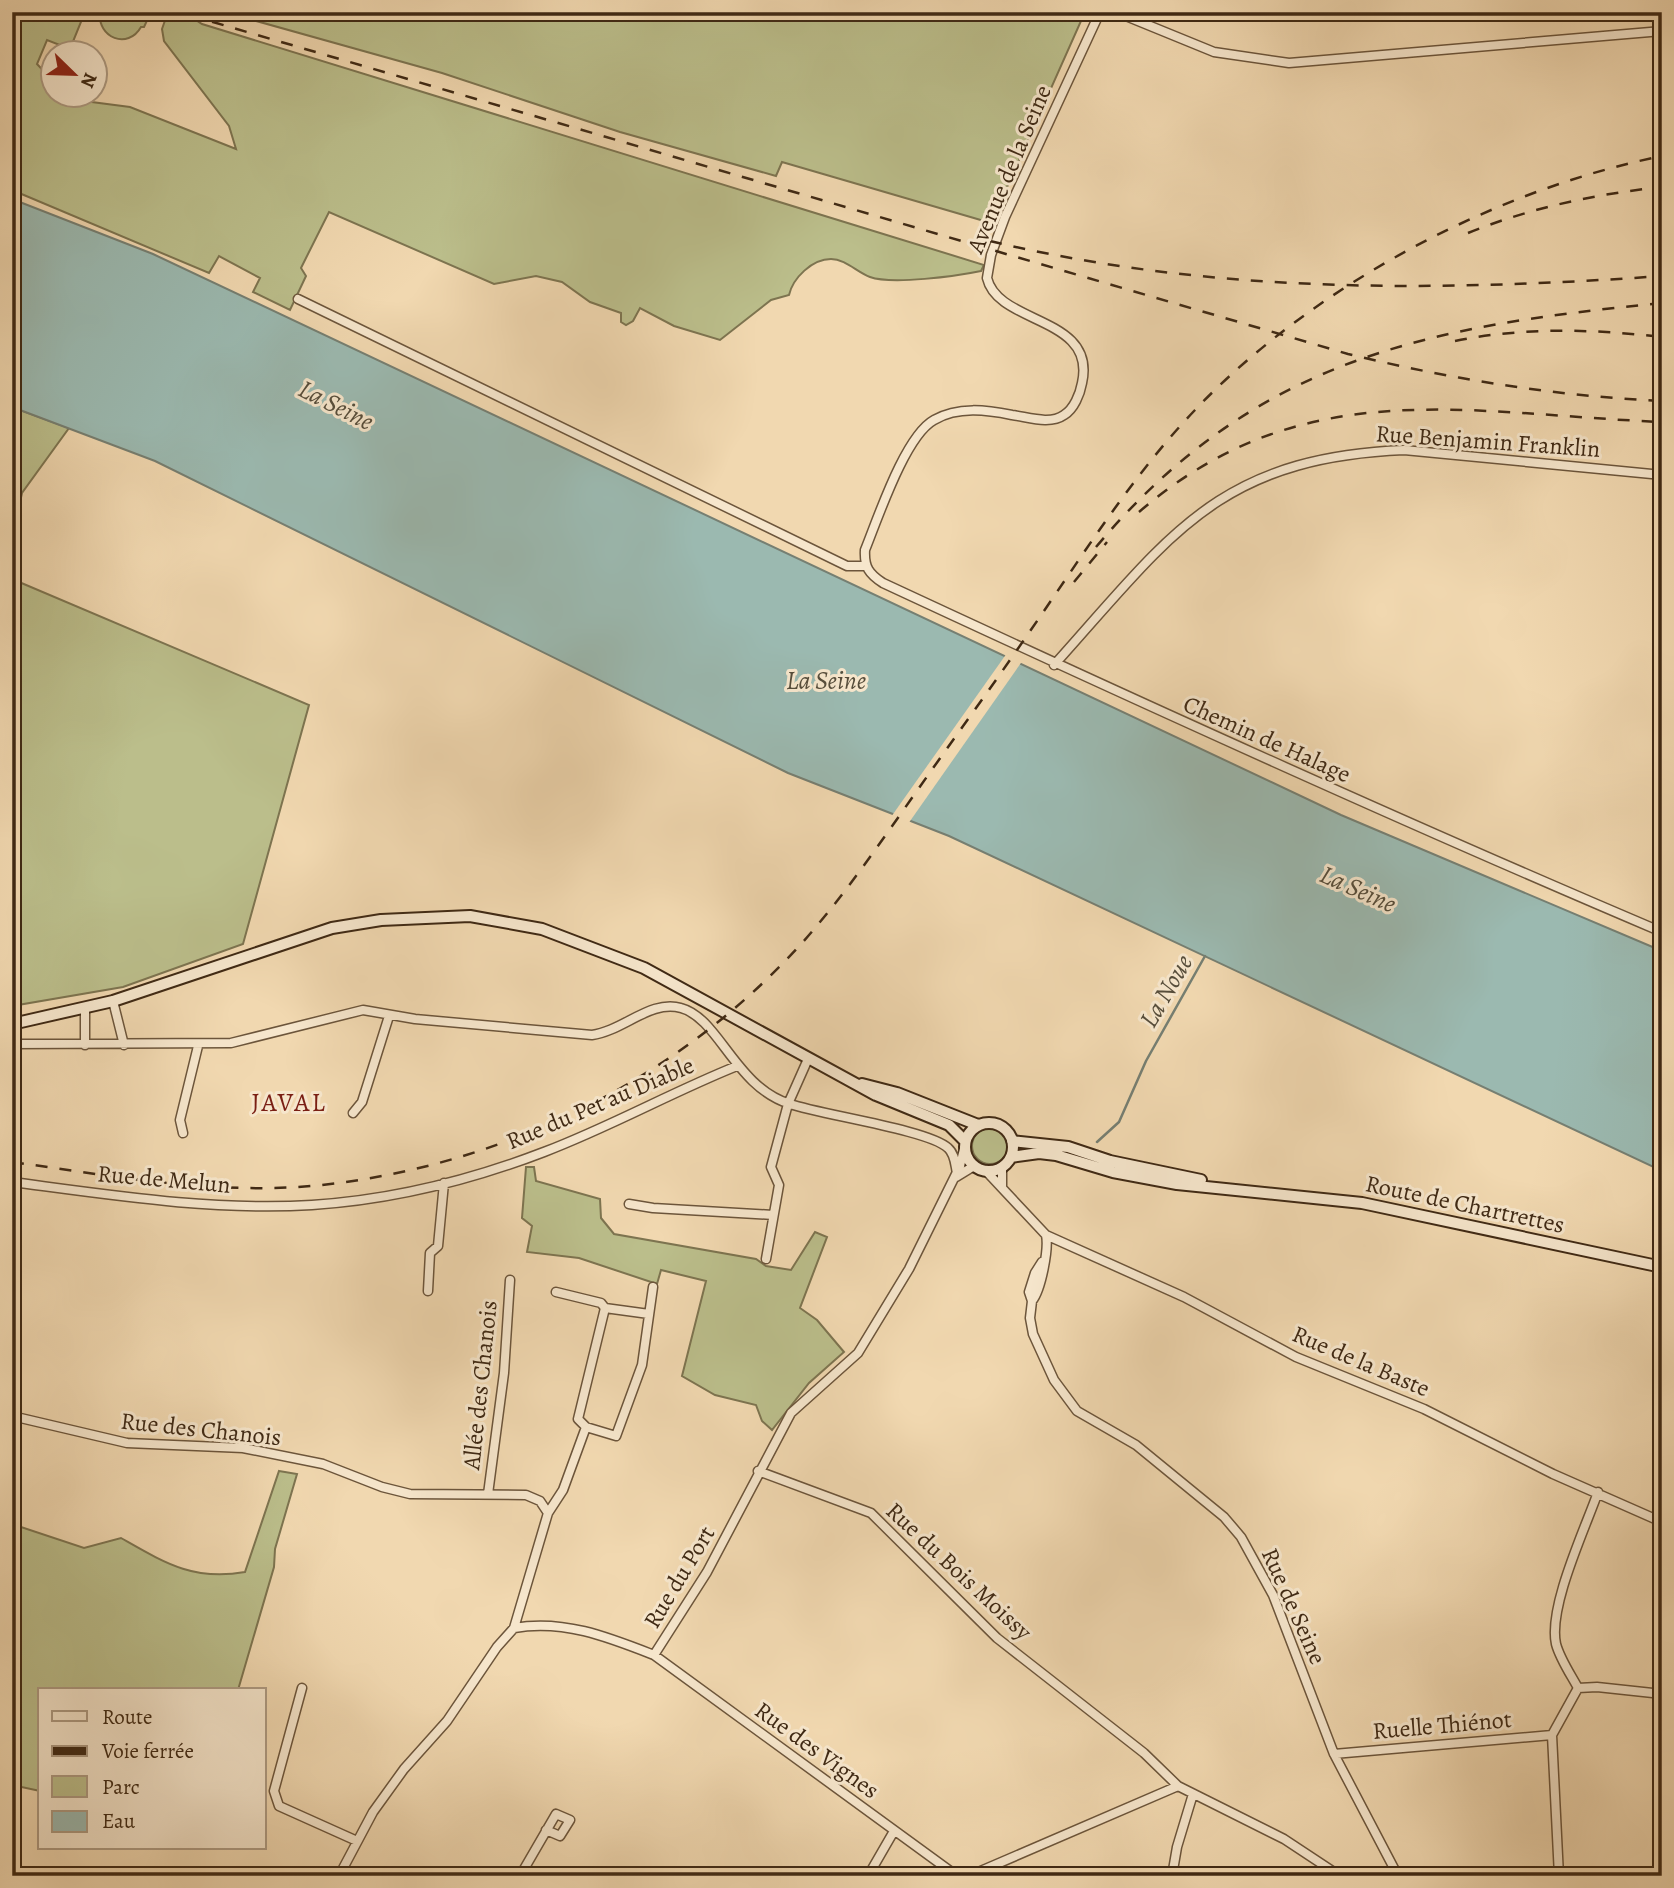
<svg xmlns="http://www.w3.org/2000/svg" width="1674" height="1888" font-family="Alegreya,serif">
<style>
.green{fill:#bbbe8b;stroke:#7d7450;stroke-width:2}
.water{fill:#9bb9b0;stroke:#767f72;stroke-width:2}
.pier{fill:#f1d8b0}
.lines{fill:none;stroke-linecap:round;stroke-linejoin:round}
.stream{stroke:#767f72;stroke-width:2.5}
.minor-casing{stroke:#6c553b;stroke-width:11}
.secondary-casing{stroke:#3f2914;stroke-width:14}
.minor{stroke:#f6e6cc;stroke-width:8}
.secondary{stroke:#f6e6cc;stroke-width:10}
.rail{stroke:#3f2914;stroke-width:2.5;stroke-dasharray:12 12;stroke-linecap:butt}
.labels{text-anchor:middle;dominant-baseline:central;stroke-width:6;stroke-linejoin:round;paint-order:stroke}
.street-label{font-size:24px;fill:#3f2914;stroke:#f6e6cc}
.water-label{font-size:26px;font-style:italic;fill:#564d3b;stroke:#f6e6cc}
.neighbourhood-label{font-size:26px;letter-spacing:2px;fill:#7a1f14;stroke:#f6e6cc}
</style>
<rect width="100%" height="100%" fill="#f1d8b0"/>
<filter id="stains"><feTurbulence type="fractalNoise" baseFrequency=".00286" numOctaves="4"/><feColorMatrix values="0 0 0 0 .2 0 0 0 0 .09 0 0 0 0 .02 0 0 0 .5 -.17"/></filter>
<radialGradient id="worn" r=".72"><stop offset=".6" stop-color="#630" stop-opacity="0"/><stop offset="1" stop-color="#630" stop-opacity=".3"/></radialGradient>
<path class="green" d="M 12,12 L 85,12 L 70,49 L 47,40 L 37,64 L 52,80 L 52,94 L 74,95 L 84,101 L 130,107 L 236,149 L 229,126 L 164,41 L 162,29 L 168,12 L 195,12 L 193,18 L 202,24 L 984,265 L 981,271 C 957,276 892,285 870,277 C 857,272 845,259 831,259 C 812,259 793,278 789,295 L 771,300 L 720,340 L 674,326 L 640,308 L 633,321 L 626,325 L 621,322 L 621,313 L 590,302 L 562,282 L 536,276 L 494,284 L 329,212 L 301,268 L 306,276 L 290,310 L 253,292 L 260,278 L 219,256 L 209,273 L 12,190 Z
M 100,12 L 151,12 L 144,27 L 141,27 C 128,50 97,38 100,12 Z
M 224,12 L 1085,12 L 991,223 L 782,162 L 776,176 L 620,132 L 442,73 Z
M 12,407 L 69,428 L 22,493 L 12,539 Z
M 12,579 L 309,705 L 243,944 L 123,987 L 12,1006 Z
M972 1146a18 18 0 1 1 36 0a18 18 0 1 1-36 0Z
M 526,1167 L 534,1167 L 536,1181 L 600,1199 L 601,1218 L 614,1234 L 756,1259 L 766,1266 L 791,1270 L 815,1232 L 827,1237 L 800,1308 L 817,1320 L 844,1352 L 809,1383 L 772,1430 L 762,1421 L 756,1405 L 715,1395 L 682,1376 L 706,1281 L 661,1270 L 657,1284 L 579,1258 L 527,1252 L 532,1226 L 522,1218 Z
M 279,1471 L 297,1474 L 275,1549 L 274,1567 L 238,1690 L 40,1690 L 40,1791 L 12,1785 L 12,1524 L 84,1548 L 121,1538 C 165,1563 193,1581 245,1572 Z"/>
<path class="water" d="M 12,199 L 153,254 L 1341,815 L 1662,951 L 1662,1171 L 949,836 L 788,773 L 155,461 L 12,407 Z"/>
<path class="pier" d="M 1007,653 L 1023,660 L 908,824 L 891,817 Z"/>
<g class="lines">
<path class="stream" d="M 1097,1142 L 1119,1122 L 1146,1061 L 1205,956"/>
<g class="minor-casing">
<path id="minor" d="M 1100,12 L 1005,217 L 991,255 L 987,278 C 998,325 1097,316 1082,383 C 1080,394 1074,409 1064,415 C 1050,425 1028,417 1012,415 C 987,410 958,406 934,420 C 905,436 878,518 865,550 C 864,567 869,574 883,583 C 1141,703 1400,821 1662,932
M 1116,12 L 1214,52 L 1289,63 L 1662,31
M 298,299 L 847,566 L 865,566
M 1054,665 C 1170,536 1217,458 1404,450 L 1662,475
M 113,1001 L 124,1045
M 12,1044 L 231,1043 L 363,1010 L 415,1019 L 592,1035 C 623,1031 651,999 681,1008 C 719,1018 735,1087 790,1104 C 822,1115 929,1130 948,1148 C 955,1154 955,1164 957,1173
M 85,1045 L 85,1009
M 353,1113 L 362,1102 L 389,1016
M 183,1133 L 180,1120 L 198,1046
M 1002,1167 L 1002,1188
M 986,1171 L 1046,1235
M 956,1177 L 974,1166
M 12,1182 C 111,1195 212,1211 312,1205 C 390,1200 471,1180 544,1152 C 610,1127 672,1092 737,1066
M 629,1204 L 653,1208 L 773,1215
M 1046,1235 L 1184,1297 L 1296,1357 L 1424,1409 L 1553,1474 L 1662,1522
M 766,1259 L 779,1185 L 771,1167 L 788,1104 L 808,1059
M 1042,1262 L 1035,1273 L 1029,1292 L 1032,1301 L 1030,1318 L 1033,1334 L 1054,1380 L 1077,1411 L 1136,1445 L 1224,1517 L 1241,1537 L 1273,1595 L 1334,1754 L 1398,1876
M 428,1291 L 430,1253 L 438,1246 L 444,1183
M 556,1292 L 601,1303 L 605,1308
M 1032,1301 C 1041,1290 1049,1249 1046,1235
M 12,1416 L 127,1443 L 243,1448 L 323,1464 L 382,1487 L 410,1494 L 526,1495 L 540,1501 L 548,1513 L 514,1628
M 586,1427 L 578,1419 L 605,1308 L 649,1314
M 758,1471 L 871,1513 L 997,1638 L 1144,1753 L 1178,1786
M 488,1494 L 504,1373 L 510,1280
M 548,1513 L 563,1490 L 586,1427 L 616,1436 L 642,1365 L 653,1287
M 654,1655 L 957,1876
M 302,1688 L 274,1791 L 279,1806 L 357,1841
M 1578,1688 L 1597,1687 L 1662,1694
M 1334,1754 L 1552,1735
M 12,1873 L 22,1876
M 192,1876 L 192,1873
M 339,1876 L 373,1812 L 404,1769 L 447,1721 L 497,1647 L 514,1628 C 563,1619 608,1637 654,1655 L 707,1572 L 791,1413 L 858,1353 L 909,1269 L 960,1166 L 964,1149
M 520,1876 L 556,1814 L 570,1820 L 560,1836 L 546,1830
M 868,1876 L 894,1831
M 969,1876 L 1178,1786 L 1284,1839 L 1340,1876
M 1172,1876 L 1177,1847 L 1193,1794
M 1559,1876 L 1552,1735 L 1578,1688 C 1571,1675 1560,1659 1556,1644 C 1548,1607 1585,1529 1598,1492"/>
</g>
<g class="secondary-casing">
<path id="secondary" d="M 12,1024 L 113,1001 L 332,928 L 381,920 L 470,916 L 542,929 L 644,968 L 876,1095 L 949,1125 L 965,1141
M 862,1084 L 897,1093 L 978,1125
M965 1147a24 24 0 1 1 48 0a24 24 0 1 1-48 0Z
M 1012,1141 L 1068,1147 L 1110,1161 L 1201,1180
M 1011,1157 L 1039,1153 L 1056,1155 L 1113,1172 L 1177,1184 L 1362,1203 L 1662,1267"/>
</g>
<use href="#minor" class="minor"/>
<use href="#secondary" class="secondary"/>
<path class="rail" d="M 189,15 L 1348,354 C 1451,379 1555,396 1662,401
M 1468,233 C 1530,208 1595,194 1662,187
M 990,241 C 1211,294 1436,292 1662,276
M 1455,341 C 1523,327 1593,329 1662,337
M 1139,512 C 1303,371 1467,414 1662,422
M 1096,547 C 1255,358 1428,326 1662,303
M 1074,582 L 1107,542
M 12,1162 C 114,1176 219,1196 322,1185 C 504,1165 678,1080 802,943 C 843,897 878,846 914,795 C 952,741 991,688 1028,634 C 1082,557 1130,478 1195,410 C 1313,286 1494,190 1662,156"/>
</g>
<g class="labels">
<g class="street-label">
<text transform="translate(1009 169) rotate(-67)">Avenue de la Seine</text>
<text transform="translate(1488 441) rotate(4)">Rue Benjamin Franklin</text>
<text transform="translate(1267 739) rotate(24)">Chemin de Halage</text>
<text transform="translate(600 1103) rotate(-23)">Rue du Pet au Diable</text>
<text transform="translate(164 1179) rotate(5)">Rue de Melun</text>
<text transform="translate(1465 1204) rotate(12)">Route de Chartrettes</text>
<text transform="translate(1361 1361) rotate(23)">Rue de la Baste</text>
<text transform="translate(480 1385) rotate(-84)">Allée des Chanois</text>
<text transform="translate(201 1429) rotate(6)">Rue des Chanois</text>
<text transform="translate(959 1571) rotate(43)">Rue du Bois Moissy</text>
<text transform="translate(679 1577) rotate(-59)">Rue du Port</text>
<text transform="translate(1294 1606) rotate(66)">Rue de Seine</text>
<text transform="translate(1442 1725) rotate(-5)">Ruelle Thiénot</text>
<text transform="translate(817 1750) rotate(36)">Rue des Vignes</text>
</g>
<g class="water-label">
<text transform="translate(336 405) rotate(27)">La Seine</text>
<text x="826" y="680">La Seine</text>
<text transform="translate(1358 889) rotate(24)">La Seine</text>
<text transform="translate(1166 991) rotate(-60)">La Noue</text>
</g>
<g class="neighbourhood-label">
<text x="289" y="1102">JAVAL</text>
</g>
</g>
<rect width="1674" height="1888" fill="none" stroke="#f1d8b0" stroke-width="42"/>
<rect x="14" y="14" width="1646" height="1860" fill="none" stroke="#3f2914" stroke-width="3.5"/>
<rect x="21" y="21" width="1632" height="1846" fill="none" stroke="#3f2914" stroke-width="2"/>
<rect x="38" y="1688" width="228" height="161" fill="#f6e6cc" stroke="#ad9a82" stroke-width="2"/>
<rect x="52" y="1711" width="35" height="10" fill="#f6e6cc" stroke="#ad9a82" stroke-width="2"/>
<text x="102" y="1724" font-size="21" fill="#3f2914">Route</text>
<rect x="52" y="1746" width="35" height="10" fill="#3f2914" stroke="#ad9a82" stroke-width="2"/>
<text x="102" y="1758" font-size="21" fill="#3f2914">Voie ferrée</text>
<rect x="52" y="1776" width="35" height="21" fill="#bbbe8b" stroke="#ad9a82" stroke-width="2"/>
<text x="102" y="1794" font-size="21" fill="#3f2914">Parc</text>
<rect x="52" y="1811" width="35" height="21" fill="#9bb9b0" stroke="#ad9a82" stroke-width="2"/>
<text x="102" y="1828" font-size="21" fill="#3f2914">Eau</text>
<g transform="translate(74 74) rotate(113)"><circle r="33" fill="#f6e6cc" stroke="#ad9a82" stroke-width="2"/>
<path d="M0-5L12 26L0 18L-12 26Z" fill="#8f2418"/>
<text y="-10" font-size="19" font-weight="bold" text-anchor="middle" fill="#3f2914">N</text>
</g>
<rect width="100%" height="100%" filter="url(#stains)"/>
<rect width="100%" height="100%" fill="url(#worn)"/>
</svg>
